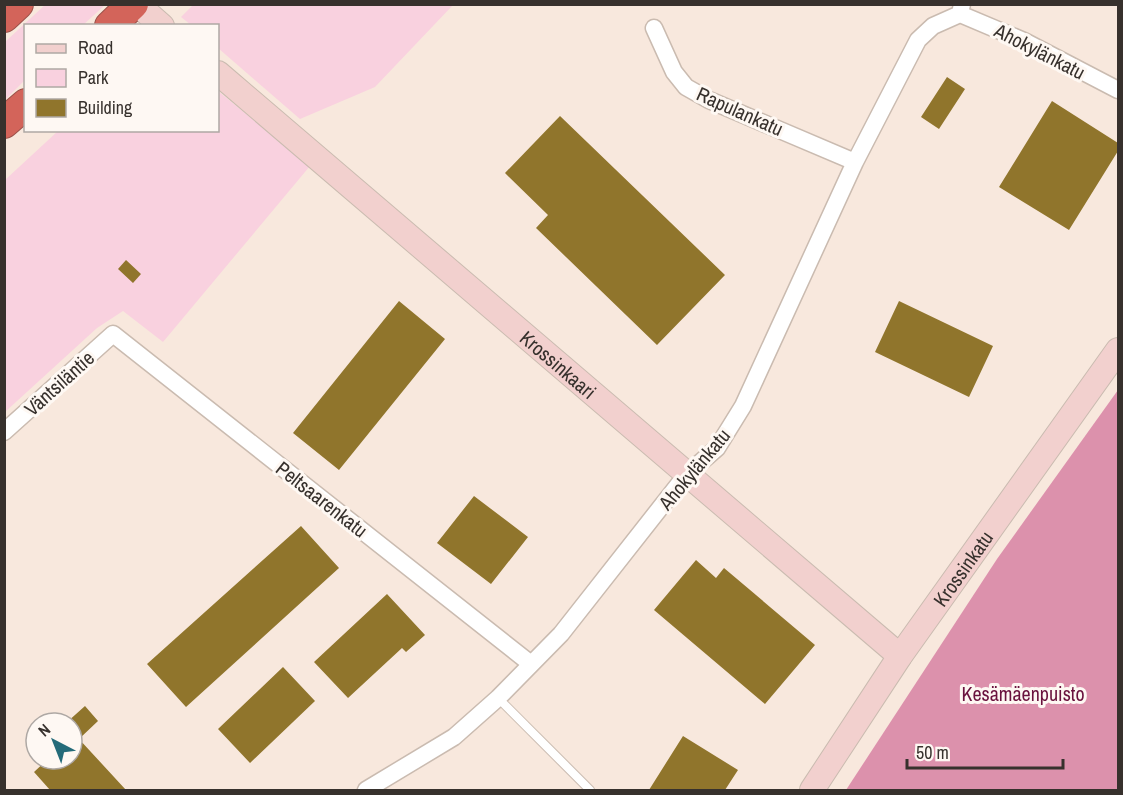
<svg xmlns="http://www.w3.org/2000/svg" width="1123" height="795" font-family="'Archivo Narrow',sans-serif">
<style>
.green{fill:#f9d1df}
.forest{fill:#dc91ac}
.building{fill:#90752c}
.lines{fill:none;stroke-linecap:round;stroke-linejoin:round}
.lane-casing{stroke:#cabbb0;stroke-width:10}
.street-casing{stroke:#cabbb0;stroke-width:19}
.secondary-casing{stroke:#cabbb0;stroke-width:26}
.highway-casing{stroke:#9c524a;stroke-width:32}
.lane{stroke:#fff;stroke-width:8}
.street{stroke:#fff;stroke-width:16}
.secondary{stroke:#f2d0ce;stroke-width:24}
.highway{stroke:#d3645a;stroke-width:30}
.labels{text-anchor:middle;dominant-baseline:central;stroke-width:6;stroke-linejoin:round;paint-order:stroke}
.street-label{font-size:20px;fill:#37312d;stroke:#fef8f3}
.park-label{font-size:20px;fill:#6a123e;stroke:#fef8f3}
</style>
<rect width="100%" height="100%" fill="#f8e8dd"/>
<path class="green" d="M 46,4 L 105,5 L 83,25 L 26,26 L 25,80 L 5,100 L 5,42 Z
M 194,4 L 453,4 L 453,5 L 375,87 L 300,119 L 218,48 L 218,26 L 191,25 L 181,17 Z
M 218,91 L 310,166 L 163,342 L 123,311 L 97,328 L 5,412 L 5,180 L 58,131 L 218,130 Z"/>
<path class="forest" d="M 1118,390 L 1118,790 L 846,790 L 997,559 Z"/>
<path class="building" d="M 947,77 L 965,89 L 939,129 L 921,117 Z
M 1052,101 L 1118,143 L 1118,151 L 1069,230 L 999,187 Z
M 560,116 L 725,275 L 657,345 L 536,228 L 548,215 L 505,173 Z
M 126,260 L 141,274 L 133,283 L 118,269 Z
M 399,301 L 445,339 L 339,470 L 293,433 Z
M 899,301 L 993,346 L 969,397 L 875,352 Z
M 474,496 L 528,537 L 491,584 L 437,543 Z
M 301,526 L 339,568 L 186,707 L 147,664 Z
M 696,560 L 716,578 L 724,568 L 815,645 L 765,704 L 654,610 Z
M 387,594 L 425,635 L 406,652 L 402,648 L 348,698 L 314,662 Z
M 283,667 L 315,701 L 250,763 L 218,729 Z
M 85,706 L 98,721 L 79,739 L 126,790 L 50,790 L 34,772 L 48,759 L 72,759 L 72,723 L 66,723 Z
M 683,736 L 738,770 L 725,790 L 649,790 Z"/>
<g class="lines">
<g class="lane-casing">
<path id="lane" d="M 498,698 L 590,790"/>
</g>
<g class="street-casing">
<path id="street" d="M 960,14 L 1024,41 L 1118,90
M 654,28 L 674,72 L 686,87 L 709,100 L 855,162
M 4,432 L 113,334 L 531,664
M 366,790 L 454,737 L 498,698 L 561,634 L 686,475 L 717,448 L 743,406 L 855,162 L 918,40 L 933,26 L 960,14 L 962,4"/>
</g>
<g class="secondary-casing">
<g id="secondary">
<path d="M 137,4 L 162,26"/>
<path id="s1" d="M 218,73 L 900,656"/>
<path id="s2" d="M 812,790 L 900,656 L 1118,350"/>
</g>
</g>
<g class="highway-casing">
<path id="highway" d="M 4,17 L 18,4
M 110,26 L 133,4
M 4,123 L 26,104"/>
</g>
<use href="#lane" class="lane"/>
<use href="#street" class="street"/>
<use href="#secondary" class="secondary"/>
<use href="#highway" class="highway"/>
</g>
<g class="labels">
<g class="street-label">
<text transform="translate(1040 51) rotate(27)">Ahokylänkatu</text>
<text transform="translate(740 111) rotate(24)">Rapulankatu</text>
<text stroke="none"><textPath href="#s1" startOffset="448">Krossinkaari</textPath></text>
<text transform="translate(59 383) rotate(-42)">Väntsiläntie</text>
<text transform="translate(694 469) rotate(-50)">Ahokylänkatu</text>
<text transform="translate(322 499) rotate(38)">Peltsaarenkatu</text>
<text stroke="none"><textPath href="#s2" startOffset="268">Krossinkatu</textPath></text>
</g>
<g class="park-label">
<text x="1023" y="693">Kesämäenpuisto</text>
</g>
</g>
<rect width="1123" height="795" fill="none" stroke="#37312d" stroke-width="12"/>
<rect x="24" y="24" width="195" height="108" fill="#fef8f3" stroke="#aea8a4" stroke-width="1.5"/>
<rect x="36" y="44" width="30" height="9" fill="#f2d0ce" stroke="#aea8a4" stroke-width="1.5"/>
<text x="78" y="54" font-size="18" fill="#37312d">Road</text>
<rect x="36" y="69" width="30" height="18" fill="#f9d1df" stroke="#aea8a4" stroke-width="1.5"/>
<text x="78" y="84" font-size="18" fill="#37312d">Park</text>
<rect x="36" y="99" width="30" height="18" fill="#90752c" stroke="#aea8a4" stroke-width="1.5"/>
<text x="78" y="114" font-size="18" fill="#37312d">Building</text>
<g transform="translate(54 741) rotate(318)"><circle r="28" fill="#fef8f3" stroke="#aea8a4" stroke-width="1.5"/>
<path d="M0-4.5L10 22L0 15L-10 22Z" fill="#246b79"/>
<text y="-9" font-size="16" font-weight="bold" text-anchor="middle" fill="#37312d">N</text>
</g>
<path d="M907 759v9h156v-9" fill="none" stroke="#37312d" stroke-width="3"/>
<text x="916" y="759" font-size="18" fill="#37312d" stroke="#fef8f3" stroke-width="4.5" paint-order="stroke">50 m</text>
</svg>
